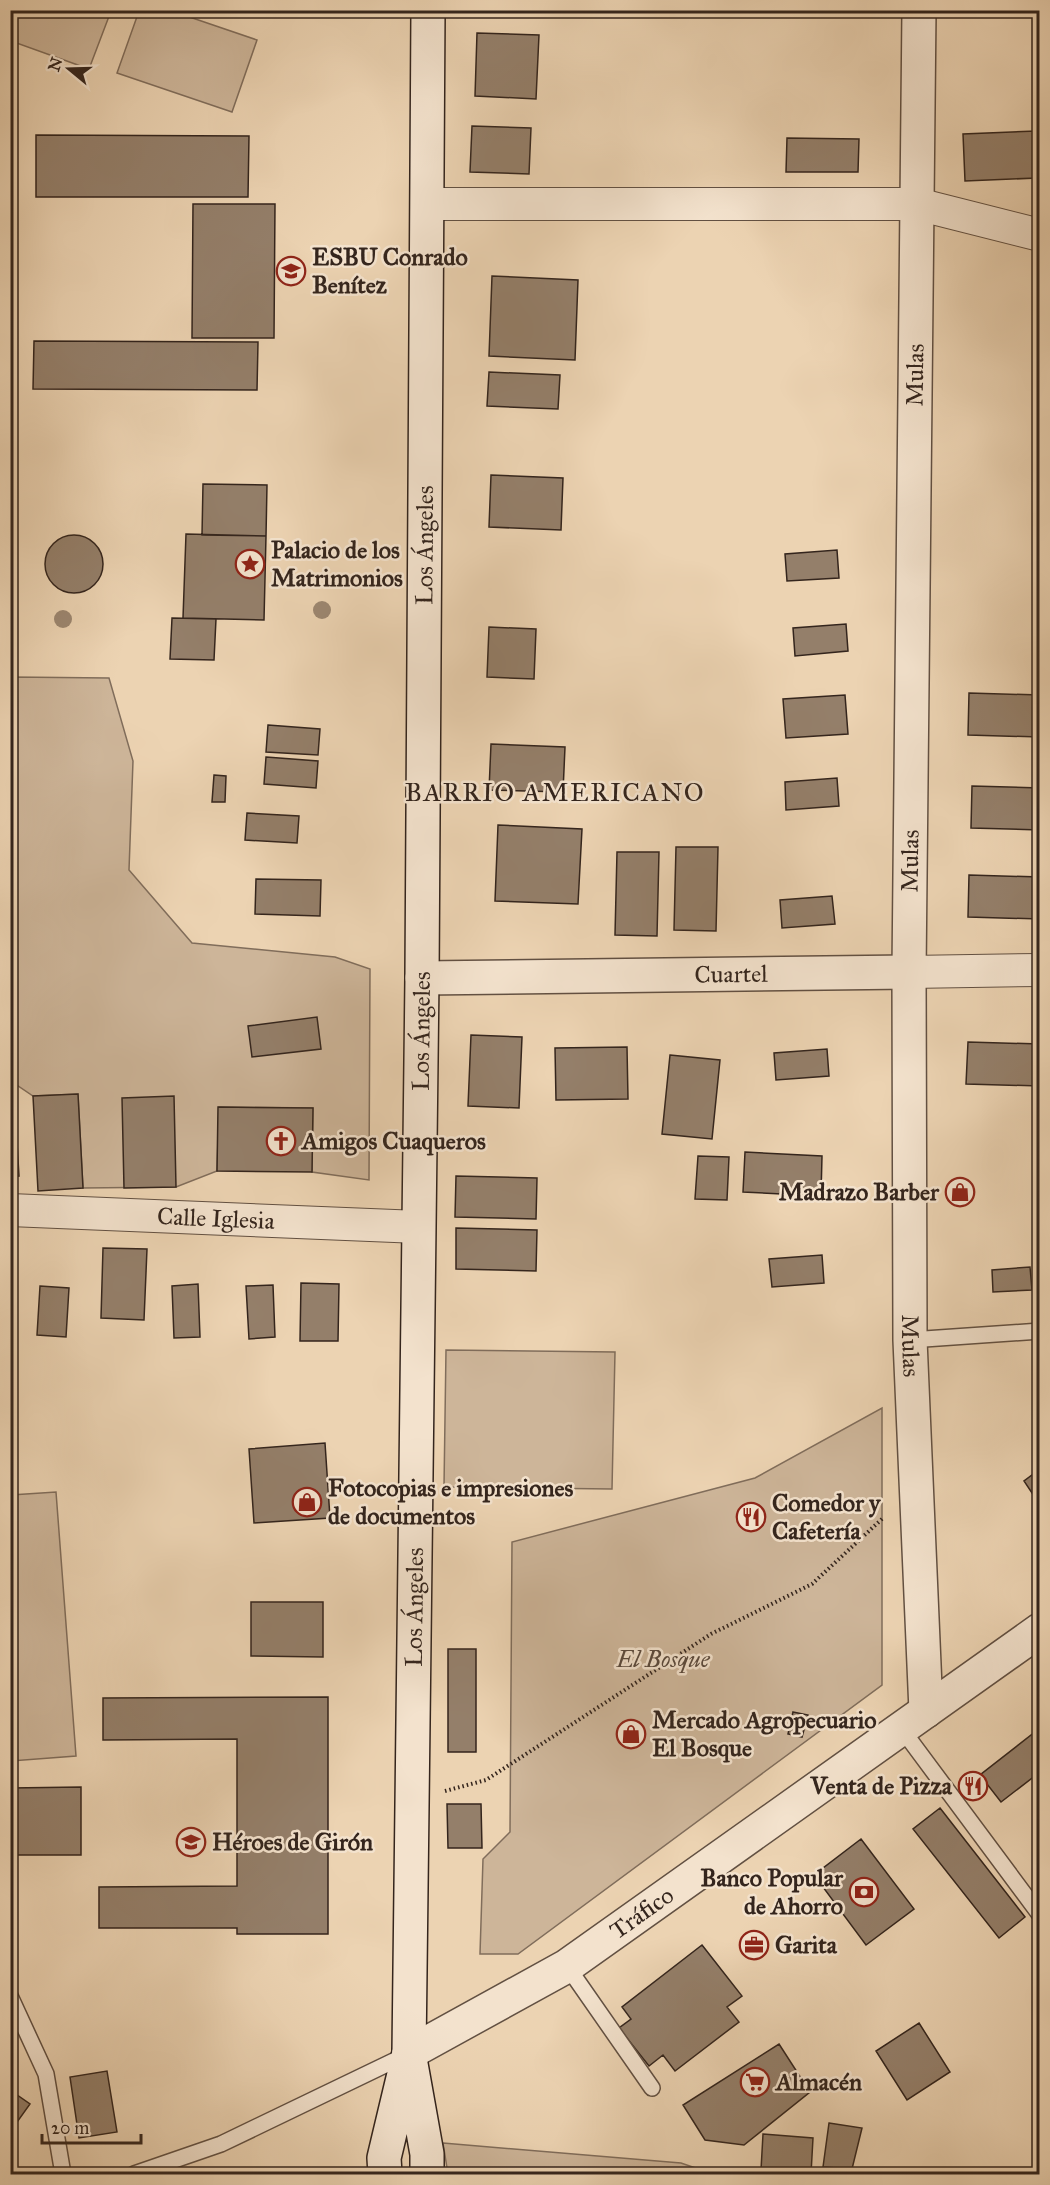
<svg xmlns="http://www.w3.org/2000/svg" width="1050" height="2185" font-family="'IM FELL Great Primer',serif">
<style>
.green{fill:#cdb599;stroke:#806d5b;stroke-width:1.5}
.building{fill:#947f6a;stroke:#34251d;stroke-width:1.5}
.lines{fill:none;stroke-linecap:round;stroke-linejoin:round}
.service-casing{stroke:#625042;stroke-width:18}
.minor-casing{stroke:#625042;stroke-width:34}
.tertiary-casing{stroke:#625042;stroke-width:36}
.secondary-casing{stroke:#34251d;stroke-width:36}
.path{stroke:#34251d;stroke-width:4;stroke-dasharray:1.5 3;stroke-linecap:butt}
.service{stroke:#f3e2cd;stroke-width:15}
.minor{stroke:#f3e2cd;stroke-width:32}
.tertiary{stroke:#f3e2cd;stroke-width:33}
.secondary{stroke:#f3e2cd;stroke-width:33}
.tree{fill:#9c8771}
.labels{text-anchor:middle;dominant-baseline:central;stroke-width:5;stroke-linejoin:round;paint-order:stroke}
.poi-label{font-size:24px;font-weight:bold;fill:#34251d;stroke:#f3e2cd;text-anchor:start}
.street-label{font-size:24px;fill:#34251d;stroke:#f3e2cd}
.park-label{font-size:24px;font-style:italic;fill:#5a493c;stroke:#f3e2cd}
.neighbourhood-label{font-size:26px;letter-spacing:1.5px;fill:#34251d;stroke:#f3e2cd}
</style>
<rect width="100%" height="100%" fill="#ecd3b2"/>
<filter id="stains"><feTurbulence type="fractalNoise" baseFrequency=".00333" numOctaves="4"/><feColorMatrix values="0 0 0 0 .2 0 0 0 0 .09 0 0 0 0 .02 0 0 0 .5 -.17"/></filter>
<radialGradient id="worn" r=".72"><stop offset=".6" stop-color="#630" stop-opacity="0"/><stop offset="1" stop-color="#630" stop-opacity=".3"/></radialGradient>
<path class="green" d="M 10,11 L 11,10 L 111,11 L 89,69 L 11,41 Z
M 139,11 L 172,11 L 257,40 L 232,112 L 117,73 Z
M 11,677 L 109,678 L 133,761 L 129,870 L 192,943 L 335,957 L 370,969 L 369,1180 L 312,1172 L 313,1108 L 219,1107 L 217,1171 L 176,1187 L 83,1188 L 78,1094 L 33,1096 L 11,1081 Z
M 446,1350 L 615,1352 L 612,1489 L 444,1487 Z
M 882,1408 L 882,1685 L 518,1954 L 480,1954 L 483,1859 L 510,1832 L 512,1542 L 755,1478 Z
M 56,1492 L 76,1756 L 11,1761 L 11,1495 Z
M 443,2143 L 681,2163 L 713,2174 L 448,2174 Z"/>
<path class="building" d="M 477,33 L 539,35 L 536,99 L 475,96 Z
M 472,126 L 531,128 L 529,174 L 470,172 Z
M 1036,131 L 1037,178 L 965,181 L 963,134 Z
M 36,135 L 249,136 L 248,197 L 36,197 Z
M 787,138 L 859,139 L 858,172 L 786,172 Z
M 193,204 L 275,204 L 274,338 L 192,338 Z
M 492,276 L 578,280 L 575,360 L 489,356 Z
M 34,341 L 258,342 L 257,390 L 33,389 Z
M 489,372 L 560,375 L 558,409 L 487,406 Z
M 491,475 L 563,478 L 561,530 L 489,527 Z
M 203,484 L 267,485 L 266,536 L 202,535 Z
M 186,534 L 266,536 L 264,620 L 183,618 Z
M45 564a29 29 0 1 1 58 0a29 29 0 1 1-58 0Z
M 837,550 L 839,578 L 787,581 L 785,554 Z
M 172,618 L 216,619 L 214,660 L 170,659 Z
M 846,624 L 848,651 L 795,656 L 793,628 Z
M 489,627 L 536,629 L 534,679 L 487,677 Z
M 969,693 L 1040,695 L 1040,737 L 968,735 Z
M 845,695 L 848,734 L 786,738 L 783,699 Z
M 268,725 L 320,729 L 318,755 L 266,752 Z
M 491,744 L 565,747 L 563,792 L 489,790 Z
M 266,757 L 318,761 L 316,788 L 264,784 Z
M 214,775 L 226,776 L 225,802 L 212,802 Z
M 837,778 L 839,806 L 786,810 L 785,782 Z
M 972,786 L 1040,788 L 1040,830 L 971,828 Z
M 247,813 L 299,816 L 297,843 L 245,840 Z
M 498,825 L 582,829 L 578,904 L 495,901 Z
M 676,847 L 718,847 L 716,931 L 674,930 Z
M 617,852 L 659,852 L 657,936 L 615,935 Z
M 969,875 L 1040,877 L 1040,919 L 968,917 Z
M 256,879 L 321,880 L 320,916 L 255,914 Z
M 832,896 L 835,924 L 782,928 L 780,900 Z
M 317,1017 L 321,1049 L 252,1057 L 248,1026 Z
M 471,1035 L 522,1037 L 519,1108 L 468,1106 Z
M 968,1042 L 1040,1044 L 1040,1086 L 966,1084 Z
M 627,1047 L 628,1099 L 556,1100 L 555,1048 Z
M 827,1049 L 829,1076 L 776,1080 L 774,1053 Z
M 670,1055 L 720,1060 L 712,1139 L 662,1134 Z
M 78,1094 L 83,1188 L 38,1191 L 33,1096 Z
M 174,1096 L 176,1187 L 124,1188 L 122,1098 Z
M 218,1107 L 313,1108 L 312,1172 L 217,1171 Z
M 15,1110 L 19,1176 L 10,1177 L 10,1111 Z
M 745,1152 L 822,1156 L 821,1196 L 743,1192 Z
M 698,1156 L 729,1157 L 727,1200 L 695,1199 Z
M 456,1176 L 537,1178 L 536,1219 L 455,1217 Z
M 456,1228 L 537,1230 L 536,1271 L 456,1269 Z
M 103,1248 L 147,1249 L 144,1320 L 101,1318 Z
M 822,1255 L 824,1283 L 772,1287 L 769,1259 Z
M 1030,1267 L 1032,1290 L 993,1292 L 992,1270 Z
M 10,1279 L 16,1279 L 15,1318 L 10,1318 Z
M 301,1283 L 339,1284 L 338,1341 L 300,1341 Z
M 198,1284 L 200,1337 L 174,1338 L 172,1286 Z
M 273,1285 L 275,1337 L 249,1339 L 246,1286 Z
M 40,1286 L 69,1288 L 66,1337 L 37,1335 Z
M 325,1443 L 330,1518 L 254,1523 L 249,1449 Z
M 1040,1469 L 1040,1505 L 1024,1481 Z
M 251,1602 L 323,1602 L 323,1657 L 251,1656 Z
M 448,1649 L 476,1649 L 476,1752 L 448,1752 Z
M 328,1697 L 328,1934 L 237,1934 L 237,1928 L 99,1928 L 99,1887 L 237,1886 L 237,1739 L 103,1740 L 103,1698 Z
M 793,1712 L 808,1715 L 802,1737 L 788,1734 Z
M 1040,1728 L 1040,1772 L 1001,1802 L 980,1775 Z
M 81,1787 L 81,1855 L 10,1855 L 10,1788 Z
M 447,1804 L 481,1804 L 482,1848 L 448,1848 Z
M 940,1808 L 1025,1917 L 999,1938 L 913,1829 Z
M 861,1839 L 914,1909 L 866,1945 L 814,1875 Z
M 757,1938 L 762,1943 L 751,1952 L 746,1946 Z
M 702,1945 L 742,1996 L 727,2007 L 739,2022 L 675,2071 L 663,2055 L 649,2066 L 619,2028 L 631,2019 L 622,2007 Z
M 919,2023 L 950,2072 L 907,2100 L 876,2051 Z
M 779,2044 L 810,2092 L 744,2145 L 705,2140 L 683,2105 Z
M 107,2071 L 117,2132 L 79,2138 L 70,2077 Z
M 10,2090 L 30,2104 L 10,2132 Z
M 829,2123 L 862,2128 L 852,2169 L 823,2167 Z
M 763,2134 L 813,2138 L 811,2174 L 761,2170 Z"/>
<g class="lines">
<g class="service-casing">
<path id="service" d="M 910,1340 L 1040,1331
M 901,1728 L 1040,1915
M 567,1966 L 652,2088
M 10,1996 L 46,2074 L 63,2174
M 134,2174 L 221,2144 L 408,2054"/>
</g>
<g class="minor-casing">
<g id="minor">
<path d="M 428,204 L 917,204 L 1040,235"/>
<path d="M 909,972 L 1040,970"/>
<path id="s1" d="M 10,1210 L 419,1227"/>
</g>
</g>
<g class="tertiary-casing">
<g id="tertiary">
<path id="s2" d="M 919,10 L 909,972 L 910,1340 L 926,1711"/>
<path id="s3" d="M 422,978 L 909,972"/>
<path id="s4" d="M 409,2053 L 567,1966 L 1040,1630"/>
</g>
</g>
<g class="secondary-casing">
<g id="secondary">
<path id="s5" d="M 409,2053 L 422,978 L 428,10"/>
<path d="M 385,2174 L 384,2158 L 409,2053 L 427,2154 L 427,2174"/>
</g>
</g>
<path class="path" d="M 445,1791 L 486,1780 L 711,1634 L 812,1584 L 883,1518"/>
<use href="#service" class="service"/>
<use href="#minor" class="minor"/>
<use href="#tertiary" class="tertiary"/>
<use href="#secondary" class="secondary"/>
</g>
<g class="tree">
<circle cx="322" cy="610" r="9"/>
<circle cx="63" cy="619" r="9"/>
</g>
<defs>
<g id="school-ring" transform="scale(1.5)"><circle r="9.5" fill="#f3e2cd" stroke="#8f2418" stroke-width="1.5"/><path d="M0-5L7-2L0 1L-7-2ZM-4 1L0 2.5L4 1V4Q0 6-4 4Z" fill="#8f2418"/></g>
<g id="sight-ring" transform="scale(1.5)"><circle r="9.5" fill="#f3e2cd" stroke="#8f2418" stroke-width="1.5"/><path d="M0-6L1.8-2.2L6-1.7L2.9 1.2L3.7 5.4L0 3.3L-3.7 5.4L-2.9 1.2L-6-1.7L-1.8-2.2Z" fill="#8f2418"/></g>
<g id="church-ring" transform="scale(1.5)"><circle r="9.5" fill="#f3e2cd" stroke="#8f2418" stroke-width="1.5"/><path d="M-1.2-6h2.4v3.5h3.3v2.4h-3.3V6h-2.4V-.1h-3.3v-2.4h3.3Z" fill="#8f2418"/></g>
<g id="shop-ring" transform="scale(1.5)"><circle r="9.5" fill="#f3e2cd" stroke="#8f2418" stroke-width="1.5"/><path d="M-5-2.5h2.3a2.7 3.5 0 0 1 5.4 0H5L5.5 6h-11ZM-1.5-2.5h3a1.5 2.3 0 0 0-3 0Z" fill="#8f2418"/></g>
<g id="restaurant-ring" transform="scale(1.5)"><circle r="9.5" fill="#f3e2cd" stroke="#8f2418" stroke-width="1.5"/><path d="M-5-6h1v4h1v-4h1v4h1v-4h1v5L-1.5 .5V6h-2V.5L-5-1ZM5-6V6H3V1.5H1.5Q1.5-4 5-6Z" fill="#8f2418"/></g>
<g id="bank-ring" transform="scale(1.5)"><circle r="9.5" fill="#f3e2cd" stroke="#8f2418" stroke-width="1.5"/><path d="M-6-4H6V4H-6ZM0-2.3a2.3 2.3 0 1 0 0 4.6a2.3 2.3 0 1 0 0-4.6Z" fill="#8f2418"/></g>
<g id="office-ring" transform="scale(1.5)"><circle r="9.5" fill="#f3e2cd" stroke="#8f2418" stroke-width="1.5"/><path d="M-6-3h4V-5.5h4V-3h4V5H-6ZM-1-4.5V-3h2v-1.5ZM-6 0V1H6V0Z" fill="#8f2418"/></g>
<g id="supermarket-ring" transform="scale(1.5)"><circle r="9.5" fill="#f3e2cd" stroke="#8f2418" stroke-width="1.5"/><path d="M-6-5.5h2.5l.6 2H6L4.5 2H-2.5L-4.4-4H-6ZM-1.5 3.2a1.3 1.3 0 1 0 .1 0ZM3 3.2a1.3 1.3 0 1 0 .1 0Z" fill="#8f2418"/></g>
</defs>
<g fill-rule="evenodd">
<use href="#school-ring" x="291" y="271"/>
<use href="#sight-ring" x="250" y="564"/>
<use href="#church-ring" x="281" y="1141"/>
<use href="#shop-ring" x="960" y="1192"/>
<use href="#shop-ring" x="307" y="1502"/>
<use href="#restaurant-ring" x="751" y="1517"/>
<use href="#shop-ring" x="631" y="1734"/>
<use href="#restaurant-ring" x="973" y="1786"/>
<use href="#school-ring" x="191" y="1842"/>
<use href="#bank-ring" x="864" y="1892"/>
<use href="#office-ring" x="754" y="1945"/>
<use href="#supermarket-ring" x="755" y="2082"/>
</g>
<g class="labels">
<g class="poi-label">
<text x="312" y="257">ESBU Conrado<tspan x="312" dy="28">Benítez</tspan></text>
<text x="271" y="550">Palacio de los<tspan x="271" dy="28">Matrimonios</tspan></text>
<text x="302" y="1141">Amigos Cuaqueros</text>
<text x="939" y="1192" text-anchor="end">Madrazo Barber</text>
<text x="328" y="1488">Fotocopias e impresiones<tspan x="328" dy="28">de documentos</tspan></text>
<text x="772" y="1503">Comedor y<tspan x="772" dy="28">Cafetería</tspan></text>
<text x="652" y="1720">Mercado Agropecuario<tspan x="652" dy="28">El Bosque</tspan></text>
<text x="952" y="1786" text-anchor="end">Venta de Pizza</text>
<text x="212" y="1842">Héroes de Girón</text>
<text x="843" y="1878" text-anchor="end">Banco Popular<tspan x="843" dy="28">de Ahorro</tspan></text>
<text x="775" y="1945">Garita</text>
<text x="776" y="2082">Almacén</text>
</g>
<g class="street-label">
<text transform="translate(915 375) rotate(-89)">Mulas</text>
<text stroke="none"><textPath href="#s5" startOffset="1508">Los Ángeles</textPath></text>
<text transform="translate(910 861) rotate(-89)">Mulas</text>
<text stroke="none"><textPath href="#s3" startOffset="309">Cuartel</textPath></text>
<text stroke="none"><textPath href="#s5" startOffset="1022">Los Ángeles</textPath></text>
<text stroke="none"><textPath href="#s1" startOffset="206">Calle Iglesia</textPath></text>
<text stroke="none"><textPath href="#s2" startOffset="1336">Mulas</textPath></text>
<text stroke="none"><textPath href="#s5" startOffset="446">Los Ángeles</textPath></text>
<text stroke="none"><textPath href="#s4" startOffset="272">Tráfico</textPath></text>
</g>
<g class="park-label">
<text x="663" y="1659">El Bosque</text>
</g>
<g class="neighbourhood-label">
<text x="555" y="792">BARRIO AMERICANO</text>
</g>
</g>
<rect width="1050" height="2185" fill="none" stroke="#ecd3b2" stroke-width="36"/>
<rect x="12" y="12" width="1026" height="2161" fill="none" stroke="#34251d" stroke-width="3"/>
<rect x="18" y="18" width="1014" height="2149" fill="none" stroke="#34251d" stroke-width="1.5"/>
<g transform="translate(69 69) rotate(289)" stroke="#f3e2cd" stroke-width="4.5" paint-order="stroke">
<path d="M0-4.5L10 22L0 15L-10 22Z" fill="#34251d"/>
<text y="-9" font-size="16" font-weight="bold" text-anchor="middle" fill="#34251d">N</text>
</g>
<path d="M42 2134v9h99v-9" fill="none" stroke="#34251d" stroke-width="3"/>
<text x="51" y="2134" font-size="18" fill="#34251d" stroke="#f3e2cd" stroke-width="4.5" paint-order="stroke">20 m</text>
<rect width="100%" height="100%" filter="url(#stains)"/>
<rect width="100%" height="100%" fill="url(#worn)"/>
</svg>
